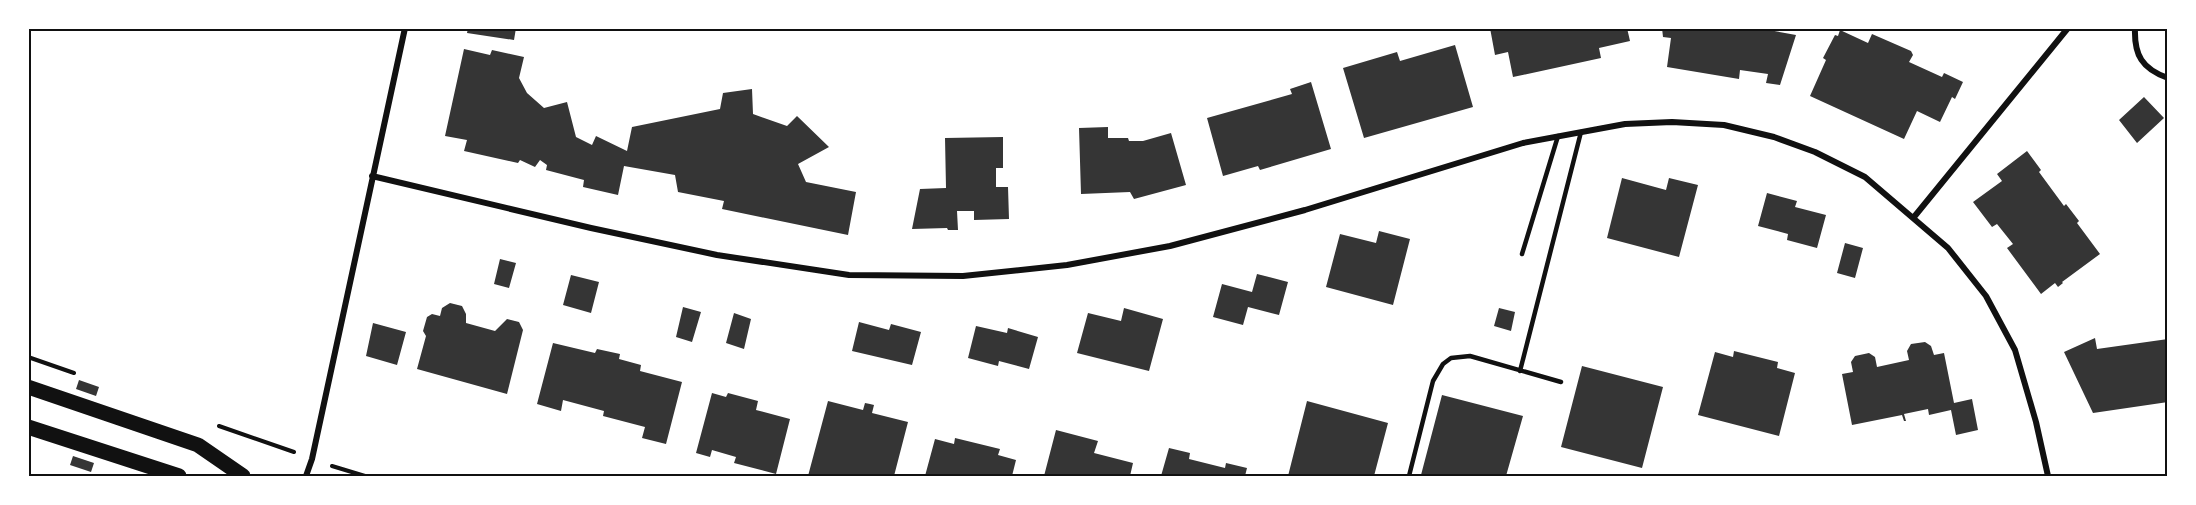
<svg xmlns="http://www.w3.org/2000/svg" width="2196" height="505" font-family="Barlow,sans-serif">
<style>
.building{fill:#353535}
.lines{fill:none;stroke-linecap:round;stroke-linejoin:round}
.path{stroke:#111;stroke-width:4}
.service{stroke:#111;stroke-width:4.5}
.minor{stroke:#111;stroke-width:6}
.primary{stroke:#111;stroke-width:15}
.neatline{fill:none;stroke:#111;stroke-width:2}
</style>
<rect width="100%" height="100%" fill="#fff"/>
<path class="building" d="M 468,28 L 516,28 L 514,40 L 467,33 Z
M 1490,28 L 1627,28 L 1630,41 L 1599,48 L 1601,58 L 1513,77 L 1508,52 L 1495,55 Z
M 1662,28 L 1758,28 L 1796,35 L 1780,85 L 1766,83 L 1768,74 L 1740,70 L 1739,79 L 1667,67 L 1671,38 L 1663,37 Z
M 1840,30 L 1868,43 L 1872,34 L 1911,51 L 1913,55 L 1909,62 L 1942,77 L 1944,73 L 1963,82 L 1955,99 L 1952,97 L 1940,122 L 1917,111 L 1904,139 L 1810,96 L 1826,60 L 1823,58 L 1835,35 L 1838,36 Z
M 1455,45 L 1473,107 L 1364,138 L 1343,68 L 1397,52 L 1400,61 Z
M 464,49 L 490,55 L 492,50 L 524,57 L 519,78 L 527,93 L 544,108 L 567,102 L 576,137 L 592,145 L 596,136 L 627,151 L 632,127 L 720,109 L 723,93 L 752,89 L 753,114 L 787,126 L 797,116 L 829,147 L 798,164 L 806,182 L 856,192 L 848,235 L 722,209 L 724,201 L 678,192 L 675,175 L 624,166 L 618,195 L 583,187 L 584,180 L 546,170 L 547,165 L 540,160 L 535,167 L 520,160 L 518,163 L 464,151 L 467,140 L 445,136 Z
M 1311,82 L 1331,149 L 1260,170 L 1258,166 L 1223,176 L 1207,118 L 1292,94 L 1290,89 Z
M 2144,97 L 2164,118 L 2137,143 L 2119,120 Z
M 1108,127 L 1108,138 L 1128,138 L 1129,141 L 1143,141 L 1171,133 L 1186,185 L 1134,199 L 1130,192 L 1081,194 L 1079,128 Z
M 1003,137 L 1003,168 L 996,168 L 996,187 L 1008,187 L 1009,219 L 974,220 L 974,211 L 957,211 L 958,230 L 948,230 L 947,228 L 912,229 L 920,189 L 946,188 L 945,138 Z
M 2027,151 L 2041,170 L 2039,172 L 2064,206 L 2066,204 L 2079,221 L 2077,223 L 2100,254 L 2062,282 L 2063,283 L 2058,287 L 2055,283 L 2041,294 L 2007,248 L 2013,244 L 1997,224 L 1992,227 L 1973,202 L 2002,181 L 1997,174 Z
M 1622,178 L 1666,190 L 1669,178 L 1698,185 L 1679,257 L 1607,238 Z
M 1767,193 L 1797,201 L 1795,207 L 1826,215 L 1817,248 L 1787,240 L 1788,234 L 1758,226 Z
M 1379,231 L 1410,239 L 1393,305 L 1326,287 L 1340,234 L 1376,243 Z
M 1845,243 L 1863,248 L 1855,278 L 1837,273 Z
M 500,259 L 516,263 L 509,288 L 494,284 Z
M 1257,274 L 1288,282 L 1279,315 L 1248,307 L 1243,325 L 1213,317 L 1222,284 L 1252,292 Z
M 571,275 L 599,282 L 591,313 L 563,305 Z
M 450,303 L 462,306 L 466,314 L 466,323 L 495,331 L 507,319 L 519,322 L 523,330 L 507,394 L 417,369 L 426,336 L 423,331 L 427,317 L 432,314 L 440,316 L 442,308 Z
M 683,307 L 701,312 L 692,342 L 676,337 Z
M 1124,308 L 1163,319 L 1149,371 L 1077,353 L 1088,313 L 1121,321 Z
M 1499,308 L 1515,312 L 1511,331 L 1494,326 Z
M 734,313 L 751,319 L 744,349 L 726,343 Z
M 859,322 L 889,330 L 891,324 L 921,332 L 912,365 L 852,351 Z
M 373,323 L 406,332 L 397,365 L 366,356 Z
M 976,326 L 1007,333 L 1008,328 L 1038,337 L 1029,369 L 999,361 L 998,366 L 968,358 Z
M 2095,338 L 2097,349 L 2168,339 L 2168,402 L 2093,413 L 2064,352 Z
M 1925,342 L 1931,346 L 1934,355 L 1944,353 L 1954,403 L 1972,399 L 1978,430 L 1956,435 L 1951,410 L 1929,415 L 1928,409 L 1904,414 L 1906,421 L 1904,421 L 1902,415 L 1852,425 L 1842,374 L 1853,372 L 1851,362 L 1855,356 L 1869,353 L 1875,357 L 1877,367 L 1909,360 L 1907,351 L 1911,344 Z
M 553,343 L 595,353 L 597,349 L 620,354 L 619,359 L 641,365 L 640,371 L 682,382 L 666,444 L 642,438 L 645,427 L 603,416 L 604,411 L 563,400 L 561,411 L 537,404 Z
M 1734,351 L 1778,362 L 1777,368 L 1795,373 L 1779,436 L 1698,415 L 1715,352 L 1733,357 Z
M 1582,366 L 1663,387 L 1642,468 L 1561,447 Z
M 79,380 L 99,387 L 96,396 L 76,389 Z
M 712,393 L 726,397 L 728,393 L 758,401 L 756,410 L 790,419 L 776,474 L 734,463 L 736,457 L 712,450 L 710,457 L 696,453 Z
M 1442,395 L 1523,416 L 1506,476 L 1428,476 L 1421,475 Z
M 828,401 L 863,410 L 865,403 L 870,404 L 874,405 L 872,413 L 908,422 L 894,476 L 808,476 Z
M 1307,401 L 1388,423 L 1374,476 L 1288,476 Z
M 1056,430 L 1098,441 L 1094,453 L 1133,463 L 1130,476 L 1044,476 Z
M 955,438 L 1000,449 L 998,455 L 1016,460 L 1012,476 L 925,476 L 935,439 L 954,444 Z
M 1169,448 L 1190,453 L 1189,459 L 1225,468 L 1226,463 L 1247,468 L 1245,476 L 1161,476 Z
M 73,456 L 94,463 L 91,472 L 70,465 Z"/>
<g class="lines">
<path class="path" d="M 28,357 L 74,373
M 219,426 L 294,452
M 332,466 L 365,476"/>
<path class="service" d="M 1522,254 L 1558,136
M 1520,371 L 1581,132
M 1409,476 L 1433,381 L 1443,364 L 1451,358 L 1470,356 L 1561,382"/>
<path class="minor" d="M 2135,28 C 2134,55 2142,69 2168,78
M 372,176 L 591,228 L 717,255 L 849,275 L 963,276 L 1067,265 L 1170,246 L 1305,210 L 1523,143 L 1625,124 L 1672,122 L 1724,125 L 1774,137 L 1815,152 L 1865,177 L 1948,248 L 1986,296 L 2015,350 L 2036,422 L 2048,476
M 1914,217 L 2068,28
M 306,476 L 312,459 L 405,28"/>
<path class="primary" d="M 28,387 L 198,445 L 243,476
M 28,427 L 179,476"/>
</g>
<rect width="2196" height="505" fill="none" stroke="#ffffff" stroke-width="60"/>
<rect x="30" y="30" width="2136" height="445" class="neatline"/>
</svg>
